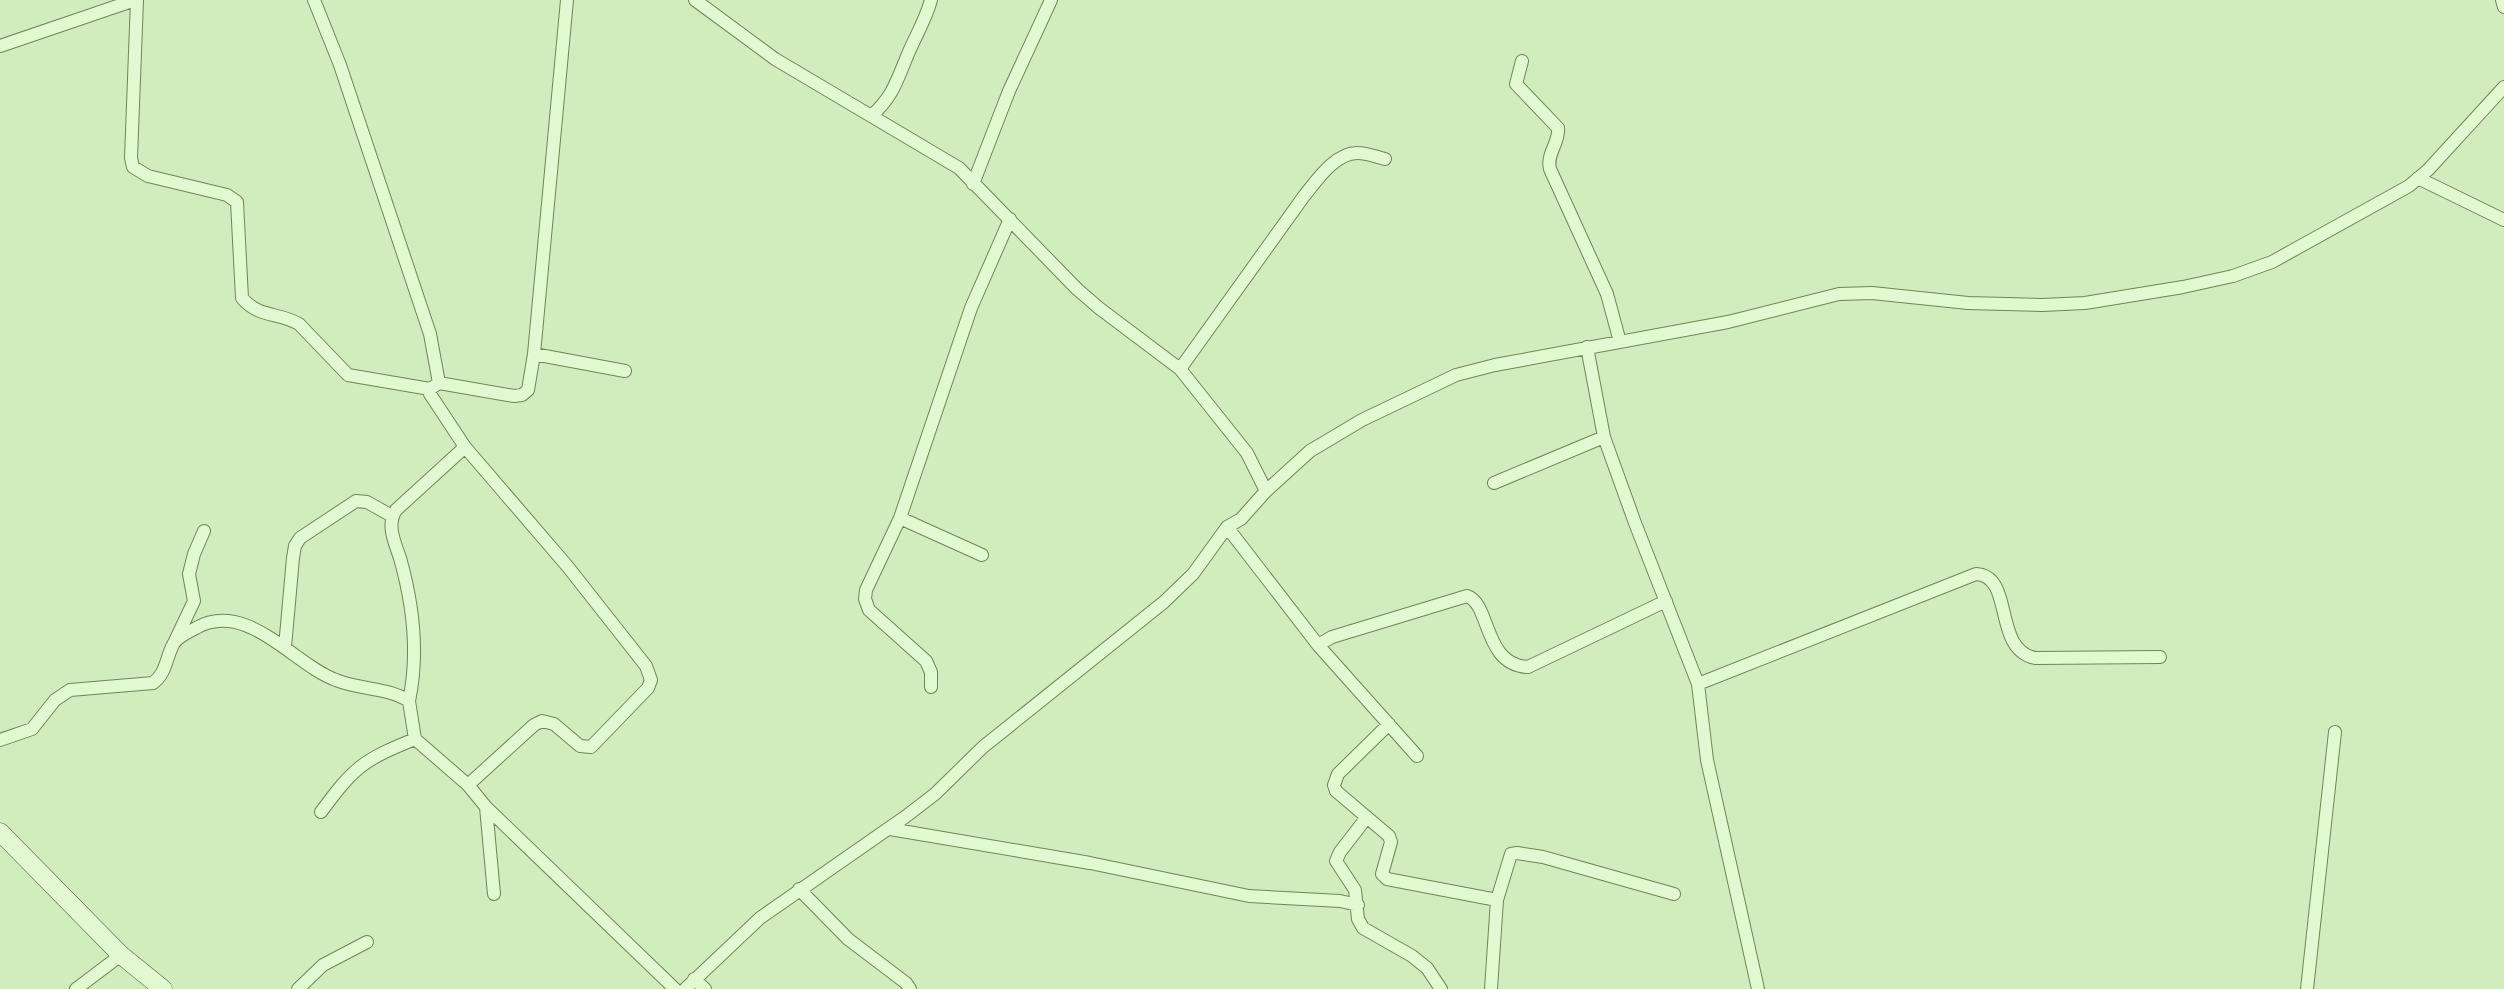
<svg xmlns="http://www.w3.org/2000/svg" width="2504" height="989" font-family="'Zilla Slab',serif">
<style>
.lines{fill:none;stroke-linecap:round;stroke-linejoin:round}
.street-casing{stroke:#728457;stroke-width:14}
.secondary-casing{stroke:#56663a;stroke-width:19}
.street{stroke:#e1f8d0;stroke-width:12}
.secondary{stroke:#e1f8d0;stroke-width:18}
</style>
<rect width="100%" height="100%" fill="#d2edbd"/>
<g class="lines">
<g class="street-casing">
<path id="street" d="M 137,0 L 131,158 L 133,167 L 148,176 L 227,195 L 237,202 L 242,298 C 259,318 278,312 299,324 L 348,375 L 430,389
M 314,0 L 340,65 L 430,334 L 439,383
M 695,0 L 775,59 L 959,168 L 1077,289 L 1099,308 L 1180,369 L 1247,453 L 1266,491
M 2502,0 L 2504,7
M 0,46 L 135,0
M 1522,61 L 1516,84 L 1558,128 C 1560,142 1546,154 1550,169 L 1607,294 L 1620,342
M 871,116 C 893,97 897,80 908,54 C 916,35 926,19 931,0
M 2418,178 L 2504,220
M 973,184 L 1009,91 L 1051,0
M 1587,347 L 1604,437 L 1635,523 L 1698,684 L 1707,760 L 1758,989
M 534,354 L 625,371
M 1180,369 L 1304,196 C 1317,180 1336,152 1358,153 C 1367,153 1376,157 1385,159
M 1494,483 L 1604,437
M 900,518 L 982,555
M 1227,527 L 1318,645 L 1332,637 L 1467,596 C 1491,604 1483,665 1528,667 L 1666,601
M 175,641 L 194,601 L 189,574 L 194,554 L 204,531
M 1318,645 L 1417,756
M 285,647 L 293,558 L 295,546 L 300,538 L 356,501 L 367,502 L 392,516
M 1698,684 L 1976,574 C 2015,576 1992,649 2035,658 L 2160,657
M 931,687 L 931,672 L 926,661 L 869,610 L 865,599 L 866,590 L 900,518 L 971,308 L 1010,219
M 409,701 C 419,654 413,604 400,558 C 395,543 386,525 396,510 L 465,447
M 1389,724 L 1338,774 L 1334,785 L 1336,791 L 1389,836 L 1391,842 L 1382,874 L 1387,879 L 1497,900
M 0,740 L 32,729 L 55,700 L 70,690 L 153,683 C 167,673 166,656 174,643 C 178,637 190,631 196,628 C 247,599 294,665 336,680 C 360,690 387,687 409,701 L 415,739 L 468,785 L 486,807 L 675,989
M 468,785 L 534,725 L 542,721 L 554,724 L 580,746 L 591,747 L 648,688 L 651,680 L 646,666 L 568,567 L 465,447 L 430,394 L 430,389 L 439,383 L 514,396 L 522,395 L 528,390 L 534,354 L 567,0
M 486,807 L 494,894
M 321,812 C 354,767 363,760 415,739
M 1367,817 L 1340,852 L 1336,861 L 1355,890 L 1358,919 L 1363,928 L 1412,956 L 1427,968 L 1441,989
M 890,829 L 1090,863 L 1249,896 L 1340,901 L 1358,905
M 799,889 L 848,939 L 906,983 L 910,989
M 694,979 L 705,989
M 76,989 L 121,955
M 298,989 L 323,965 L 367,942
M 685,989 L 760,918 L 905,817 L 935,794 L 983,747 L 1164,602 L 1193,574 L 1227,527 L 1241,519 L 1266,491 L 1310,451 L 1362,420 L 1456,375 L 1495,365 L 1728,322 L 1839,294 L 1872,293 L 1968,303 L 2042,305 L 2085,303 L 2183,287 L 2233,276 L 2272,262 L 2409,186 L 2428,170 L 2504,87
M 1491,989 L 1497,900 L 1511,854 L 1517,853 L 1543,857 L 1674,894
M 2307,989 L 2335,732"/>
</g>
<g class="secondary-casing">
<path id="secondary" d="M 0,832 L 121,955 L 163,989"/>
</g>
<use href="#street" class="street"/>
<use href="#secondary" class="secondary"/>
</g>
</svg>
